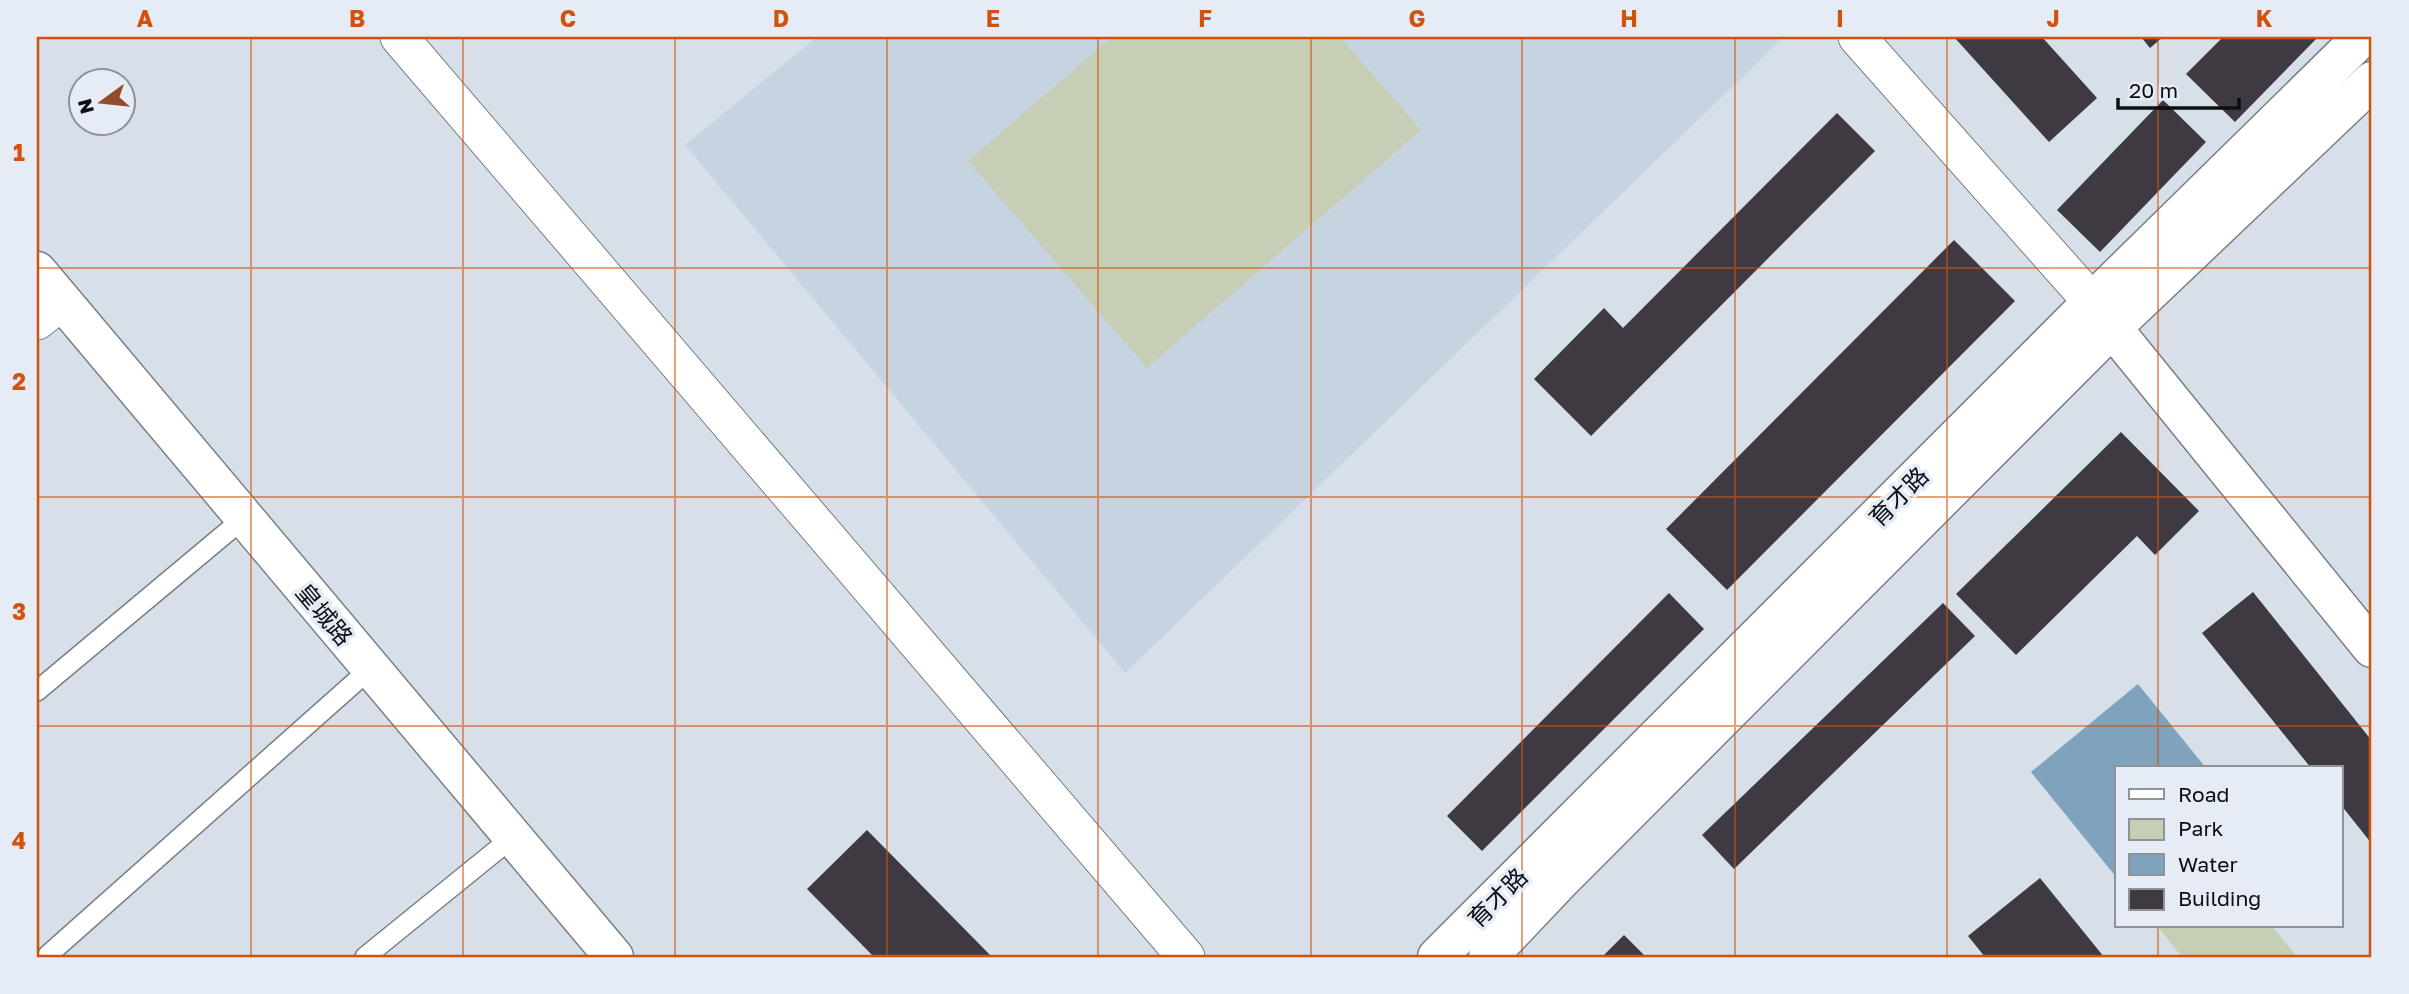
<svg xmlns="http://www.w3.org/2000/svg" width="2409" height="994" font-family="'Golos Text','Noto Sans SC',sans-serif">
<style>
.built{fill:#c6d3e1}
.green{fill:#c6ceb6}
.water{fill:#7fa2bd}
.building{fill:#3f3a41}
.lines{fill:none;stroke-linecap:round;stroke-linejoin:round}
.lane-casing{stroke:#787f86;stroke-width:22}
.street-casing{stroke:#787f86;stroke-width:39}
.secondary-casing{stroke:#787f86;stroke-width:41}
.lane{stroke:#fff;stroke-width:19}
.street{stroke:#fff;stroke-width:37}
.secondary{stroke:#fff;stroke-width:38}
.grid{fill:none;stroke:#d2520c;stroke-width:2;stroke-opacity:0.55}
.labels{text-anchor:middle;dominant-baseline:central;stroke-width:7;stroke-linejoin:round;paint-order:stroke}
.street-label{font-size:24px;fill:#0c0e11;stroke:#e5ecf5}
.neatline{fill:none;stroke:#d2520c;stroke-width:2.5}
.grid-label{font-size:23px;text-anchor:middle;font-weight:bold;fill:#d2520c}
</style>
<rect width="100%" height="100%" fill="#d7dfe8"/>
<path class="built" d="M 817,37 L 1784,37 L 1125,673 L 685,145 Z"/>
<path class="green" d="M 1112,37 L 1340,37 L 1421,130 L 1147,368 L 968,161 Z
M 2157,926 L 2272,926 L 2297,957 L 2182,957 Z"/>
<path class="water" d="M 2138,684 L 2206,768 L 2117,768 L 2117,878 L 2031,772 Z"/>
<path class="building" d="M 1954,37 L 2042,37 L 2097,98 L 2049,142 Z
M 2141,37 L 2163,37 L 2150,48 Z
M 2223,37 L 2318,37 L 2235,122 L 2186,74 Z
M 2163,100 L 2206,142 L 2100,252 L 2057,210 Z
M 1837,113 L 1875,151 L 1591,436 L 1534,379 L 1604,308 L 1623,328 Z
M 1954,240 L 2015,301 L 1727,590 L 1666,529 Z
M 2121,432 L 2199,511 L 2155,555 L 2137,536 L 2016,655 L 1956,594 Z
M 2253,592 L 2372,741 L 2372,844 L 2341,805 L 2341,768 L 2311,768 L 2202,633 Z
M 1669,593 L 1704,629 L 1482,851 L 1447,816 Z
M 1943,603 L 1975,636 L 1734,869 L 1702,835 Z
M 867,830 L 992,957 L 874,957 L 807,889 Z
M 2040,878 L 2104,957 L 1985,957 L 1968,936 Z
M 1624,935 L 1646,957 L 1602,957 Z"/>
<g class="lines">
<g class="lane-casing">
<path id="lane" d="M 37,691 L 244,518
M 48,955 L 371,668
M 365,957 L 513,837"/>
</g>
<g class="street-casing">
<path id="street" d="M 399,37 L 1186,957
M 1857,37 L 2092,302
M 37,321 L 62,301"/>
</g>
<g class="secondary-casing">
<path id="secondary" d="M 37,271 L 614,957
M 2097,309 L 2372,648
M 1437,957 L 2092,302 L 2362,37
M 1488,957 L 1562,879 L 2112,328 L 2372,81"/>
</g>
<use href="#lane" class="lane"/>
<use href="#street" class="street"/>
<use href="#secondary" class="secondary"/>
</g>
<path class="grid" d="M 251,37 L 251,957M 463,37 L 463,957M 675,37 L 675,957M 887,37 L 887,957M 1098,37 L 1098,957M 1311,37 L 1311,957M 1522,37 L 1522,957M 1735,37 L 1735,957M 1947,37 L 1947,957M 2158,37 L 2158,768M 37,268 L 2372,268M 37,497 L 2372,497M 37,726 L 2372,726M 2158,926 L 2158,957"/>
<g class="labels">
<g class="street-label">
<text transform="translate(1898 496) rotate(-45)">育才路</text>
<text transform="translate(325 614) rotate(50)">皇城路</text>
<text transform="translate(1497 897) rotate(-45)">育才路</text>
</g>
</g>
<rect width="2409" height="994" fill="none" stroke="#e5ecf5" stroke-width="77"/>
<rect x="2115" y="766" width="228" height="161" fill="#e5ecf5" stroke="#8e939a" stroke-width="2"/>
<rect x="2129" y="789" width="35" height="10" fill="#ffffff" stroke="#8e939a" stroke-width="2"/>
<text x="2178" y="802" font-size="21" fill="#0c0e11">Road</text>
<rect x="2129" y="819" width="35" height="21" fill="#c6ceb6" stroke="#8e939a" stroke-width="2"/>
<text x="2178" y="836" font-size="21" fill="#0c0e11">Park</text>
<rect x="2129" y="854" width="35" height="21" fill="#7fa2bd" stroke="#8e939a" stroke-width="2"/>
<text x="2178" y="872" font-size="21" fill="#0c0e11">Water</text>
<rect x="2129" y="889" width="35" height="21" fill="#3f3a41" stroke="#8e939a" stroke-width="2"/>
<text x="2178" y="906" font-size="21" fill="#0c0e11">Building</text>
<g transform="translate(102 102) rotate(255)"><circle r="33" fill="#e5ecf5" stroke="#8e939a" stroke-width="2"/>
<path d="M0-5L12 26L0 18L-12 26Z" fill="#934b28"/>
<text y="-10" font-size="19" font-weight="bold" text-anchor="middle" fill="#0c0e11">N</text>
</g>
<path d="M2118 98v10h121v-10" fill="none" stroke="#0c0e11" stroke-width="3.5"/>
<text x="2129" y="98" font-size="21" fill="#0c0e11" stroke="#e5ecf5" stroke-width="5" paint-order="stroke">20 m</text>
<rect x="38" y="38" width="2332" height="918" class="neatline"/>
<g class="grid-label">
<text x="145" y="27">A</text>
<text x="357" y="27">B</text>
<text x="568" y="27">C</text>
<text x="781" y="27">D</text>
<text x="993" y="27">E</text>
<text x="1205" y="27">F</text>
<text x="1417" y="27">G</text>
<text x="1629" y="27">H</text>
<text x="1840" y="27">I</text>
<text x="2053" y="27">J</text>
<text x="2264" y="27">K</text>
<text x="19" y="161">1</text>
<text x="19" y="390">2</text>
<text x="19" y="620">3</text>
<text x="19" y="849">4</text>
</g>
</svg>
